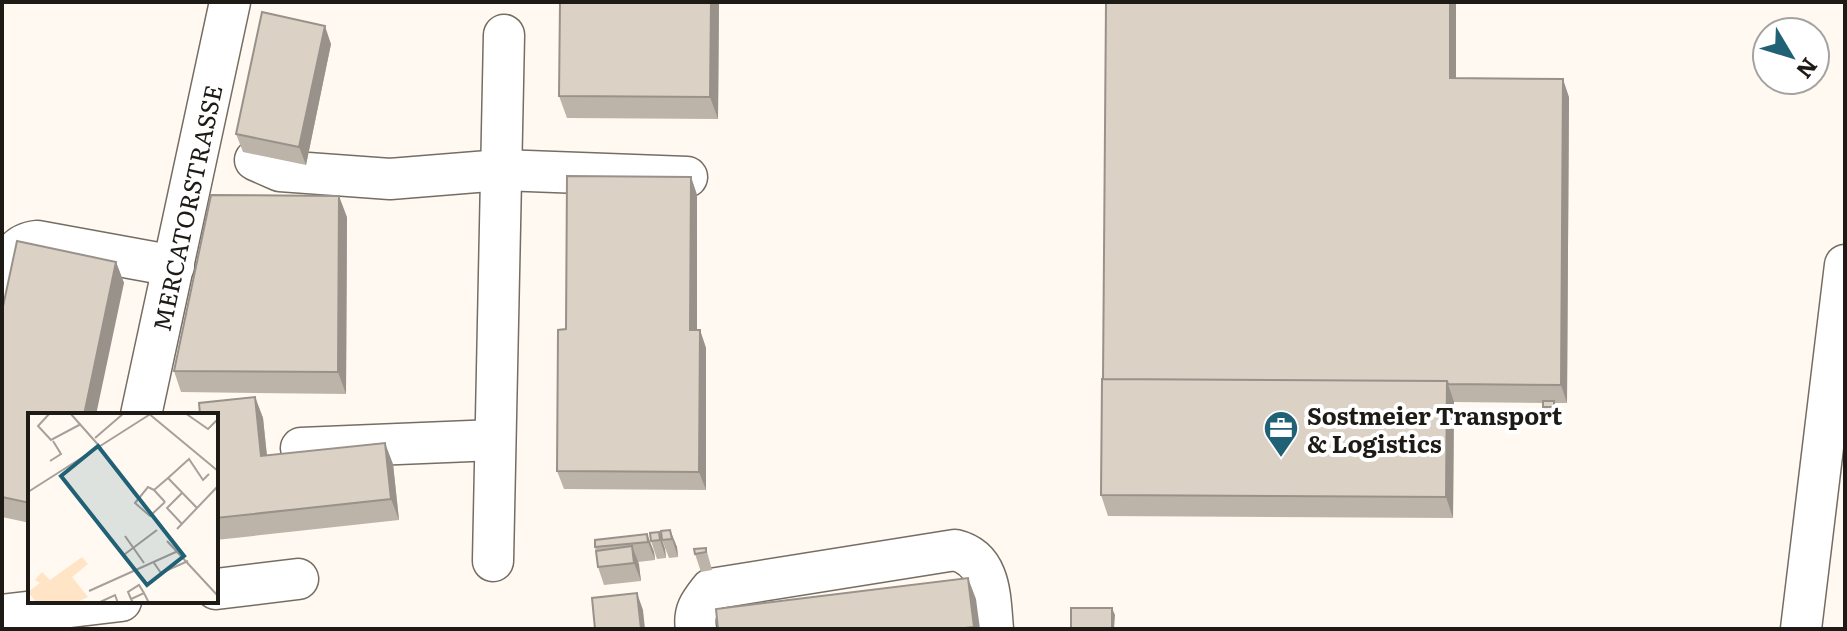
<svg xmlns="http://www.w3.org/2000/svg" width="1847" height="631" font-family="Literata,serif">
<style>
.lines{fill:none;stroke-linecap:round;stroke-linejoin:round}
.minor-casing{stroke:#766d62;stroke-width:43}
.minor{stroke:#fff;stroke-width:40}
.wall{fill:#bcb4a9}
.shaded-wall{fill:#99928a}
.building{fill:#dbd1c5;stroke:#99928a;stroke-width:2}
.labels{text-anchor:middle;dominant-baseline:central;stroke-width:8;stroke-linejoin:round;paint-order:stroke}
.street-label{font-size:24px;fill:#1e1a16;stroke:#fff}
.poi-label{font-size:24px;font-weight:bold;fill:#1e1a16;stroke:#fff;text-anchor:start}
.inset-road{fill:none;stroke:#a5a099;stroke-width:2}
.view{fill:#206175;fill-opacity:0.15;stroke:#206175;stroke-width:4}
.inset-edge{fill:none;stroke:#1e1a16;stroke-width:4}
</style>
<rect width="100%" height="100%" fill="#fff9f1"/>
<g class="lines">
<g class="minor-casing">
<g id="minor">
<path d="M 255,160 L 280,171 L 390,179 L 501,170 L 687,177"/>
<path d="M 2,289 C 8,266 10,244 37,241 L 174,266"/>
<path id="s1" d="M 141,415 L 230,2"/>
<path d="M 301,448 L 495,440"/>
<path d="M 493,561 L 504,35"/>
<path d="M 216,589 L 298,579"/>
<path d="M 2,615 L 121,601"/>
<path d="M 696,629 C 693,611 700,603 711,589 L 955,550 C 992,559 990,598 993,629"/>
<path d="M 1801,629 L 1845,265"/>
</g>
</g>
<use href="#minor" class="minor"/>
</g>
<path class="wall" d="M 560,2 L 719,2 L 718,119 L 567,118 L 559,96 Z
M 331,44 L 306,165 L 243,152 L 236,134 Z
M 1456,78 L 1569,97 L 1567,403 L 1555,403 L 1557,414 L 1545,414 L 1543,407 L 1543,403 L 1454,402 L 1453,518 L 1108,516 L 1101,495 Z
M 691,177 L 697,195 L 697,330 L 700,330 L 706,348 L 706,490 L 564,489 L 557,471 L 566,329 Z
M 347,217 L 346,394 L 181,392 L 174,371 Z
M 116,262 L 124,283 L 30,415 L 30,523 L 2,517 L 2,311 Z
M 255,397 L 263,418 L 267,455 L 393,464 L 399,520 L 216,540 L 216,415 Z
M 670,530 L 677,547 L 678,557 L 669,558 L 662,540 Z
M 659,532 L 665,549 L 666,558 L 657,559 L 651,541 Z
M 647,534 L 654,552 L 655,560 L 638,562 L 641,581 L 604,585 L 598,567 L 595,547 Z
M 706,548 L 712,570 L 701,572 L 695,554 Z"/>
<path class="shaded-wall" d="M 711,2 L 719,2 L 718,119 L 710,97 Z
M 1450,2 L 1456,2 L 1456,96 L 1450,78 Z
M 325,26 L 331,44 L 306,165 L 299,147 Z
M 1563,79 L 1569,97 L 1567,403 L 1561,385 Z
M 691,177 L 697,195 L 697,348 L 690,330 Z
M 339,196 L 347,217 L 346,394 L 338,372 Z
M 116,262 L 124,283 L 96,415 L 84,415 Z
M 700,330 L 706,348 L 706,490 L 699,472 Z
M 1447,381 L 1454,402 L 1453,518 L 1446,497 Z
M 255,397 L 263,418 L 269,477 L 261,456 Z
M 385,443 L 393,464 L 399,520 L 391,499 Z
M 670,530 L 677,547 L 678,557 L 672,539 Z
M 659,532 L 665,549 L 666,558 L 660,540 Z
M 647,534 L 654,552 L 655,560 L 648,542 Z
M 632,546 L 639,564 L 641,581 L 634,563 Z
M 968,578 L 976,599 L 980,629 L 975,629 L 974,627 Z
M 637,593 L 643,610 L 645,629 L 641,629 Z
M 1112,608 L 1115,615 L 1114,629 L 1112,629 Z"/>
<path class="building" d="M 560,2 L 711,2 L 710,97 L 559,96 Z
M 1106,2 L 1450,2 L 1450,78 L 1563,79 L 1561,385 L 1448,384 L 1447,381 L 1103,379 Z
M 262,12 L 325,26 L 299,147 L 236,134 Z
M 567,176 L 691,177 L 690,330 L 700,330 L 699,472 L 557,471 L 558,330 L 566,329 Z
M 211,195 L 339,196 L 338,372 L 174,371 Z
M 17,241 L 116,262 L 84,415 L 30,415 L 30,503 L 2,497 L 2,311 Z
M 1102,379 L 1447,381 L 1446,497 L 1101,495 Z
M 255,397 L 261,456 L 385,443 L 391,499 L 216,518 L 216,415 L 200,415 L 199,403 Z
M 1543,401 L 1554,401 L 1554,407 L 1543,407 Z
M 670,530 L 672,539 L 662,540 L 661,531 Z
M 659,532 L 660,540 L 651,541 L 650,533 Z
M 647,534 L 648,542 L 595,547 L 595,540 Z
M 632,546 L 634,563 L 598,567 L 596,551 Z
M 706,548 L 706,552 L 695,554 L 694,549 Z
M 968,578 L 974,627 L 956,629 L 718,629 L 716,609 Z
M 637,593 L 641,629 L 595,629 L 592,598 Z
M 1071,608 L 1112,608 L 1112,629 L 1071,628 Z"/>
<defs>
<g id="office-pin" transform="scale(1.8)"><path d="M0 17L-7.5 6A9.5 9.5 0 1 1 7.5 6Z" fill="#206175" stroke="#fff"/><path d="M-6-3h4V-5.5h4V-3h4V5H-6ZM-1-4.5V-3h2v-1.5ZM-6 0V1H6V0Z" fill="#fff"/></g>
</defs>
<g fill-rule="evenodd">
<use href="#office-pin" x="1281" y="428"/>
</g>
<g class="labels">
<g class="street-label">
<text stroke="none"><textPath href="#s1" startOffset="212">MERCATORSTRASSE</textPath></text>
</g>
<g class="poi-label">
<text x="1307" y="414">Sostmeier Transport<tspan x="1307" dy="28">&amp; Logistics</tspan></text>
</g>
</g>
<g transform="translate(28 413)">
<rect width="190" height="190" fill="#fff9f1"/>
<path d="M 54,144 L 60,151 L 44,164 L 60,184 L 47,190 L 9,190 L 0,179 L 12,170 L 7,167 L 14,159 L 22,167 Z" fill="#ffe4c5"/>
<path class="inset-road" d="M 22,0 L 10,13 L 23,27 L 53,11M 42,0 L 73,35M 120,0 L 190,58M 157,0 L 180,16 L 190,6M 67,25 L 96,0M 22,48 L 33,41 L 25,28M 126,77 L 120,74 L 107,90 L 122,103 L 137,89M 0,79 L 124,0M 137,89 L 126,77 L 140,65M 169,95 L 140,65 L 161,46 L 175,67 L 181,61M 154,111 L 139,95 L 154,80M 149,116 L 190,73M 97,123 L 116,150M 139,128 L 190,183M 97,141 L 129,117M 126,150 L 133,160 L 160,148M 61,178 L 150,138M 103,186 L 100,179 L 111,172 L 116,180M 70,190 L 87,182 L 90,190M 105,190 L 103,186 L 116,180 L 121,190"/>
<path class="view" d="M 70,33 L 156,143 L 119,172 L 33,63 Z"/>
<rect width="190" height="190" class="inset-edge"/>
</g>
<rect width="1847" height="631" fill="none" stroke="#1e1a16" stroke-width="8"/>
<g transform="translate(1791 56) rotate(128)"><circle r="38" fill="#ffffff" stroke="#a5a3a2" stroke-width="2"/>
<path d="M0-6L14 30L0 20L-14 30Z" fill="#206175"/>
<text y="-12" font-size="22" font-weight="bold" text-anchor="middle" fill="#1e1a16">N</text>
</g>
</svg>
